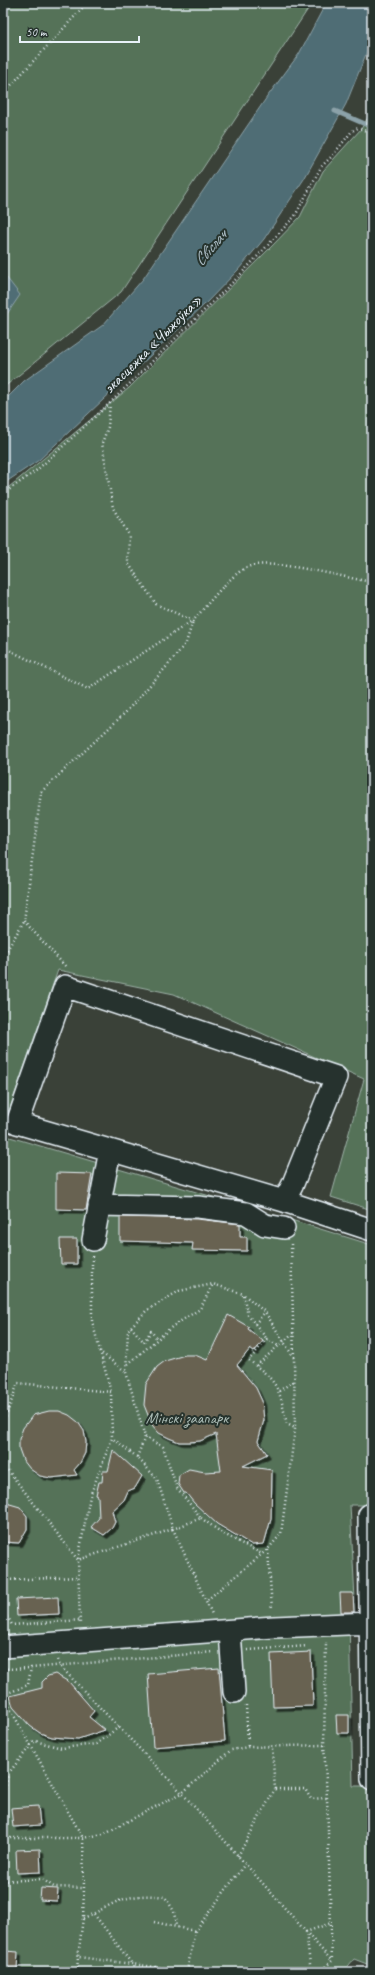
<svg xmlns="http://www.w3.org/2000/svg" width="375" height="1975" font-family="Caveat,sans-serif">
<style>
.green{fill:#557259;stroke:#9eb2a8}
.water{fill:#4f6d75;stroke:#8ca2a9}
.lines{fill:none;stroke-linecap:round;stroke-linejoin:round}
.stream{stroke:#8ca2a9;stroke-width:5}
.building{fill:#686251;stroke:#e8f1f8;filter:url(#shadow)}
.minor-casing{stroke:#e8f1f8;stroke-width:24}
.path{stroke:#e8f1f8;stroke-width:2.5;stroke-dasharray:1 3;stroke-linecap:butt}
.minor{stroke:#26332d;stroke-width:21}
.labels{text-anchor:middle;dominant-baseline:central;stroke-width:4;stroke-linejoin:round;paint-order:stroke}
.street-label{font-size:16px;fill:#e8f1f8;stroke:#26332d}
.park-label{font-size:16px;fill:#adbeb8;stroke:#26332d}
.water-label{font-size:17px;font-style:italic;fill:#abbcc4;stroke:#26332d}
</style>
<defs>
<filter id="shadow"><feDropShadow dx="3.5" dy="3.5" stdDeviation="0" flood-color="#0009"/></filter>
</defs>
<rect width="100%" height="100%" fill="#3a4138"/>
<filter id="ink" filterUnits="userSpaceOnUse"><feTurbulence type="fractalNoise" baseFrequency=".025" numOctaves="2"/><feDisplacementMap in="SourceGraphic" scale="8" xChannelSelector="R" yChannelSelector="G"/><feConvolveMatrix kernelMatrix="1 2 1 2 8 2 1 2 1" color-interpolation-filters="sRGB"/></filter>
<g filter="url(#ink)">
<path class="green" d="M 3,3 L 312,3 L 121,292 L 3,388 Z
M 372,111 L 372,1210 L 331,1197 L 364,1079 L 174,994 L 58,970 L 9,1111 L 3,1110 L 3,491 L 9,487 L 129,388 L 272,246 L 300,217 L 323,171 L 361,129 Z
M 3,1135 L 288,1219 L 372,1245 L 372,1505 L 350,1505 L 356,1618 L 349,1619 L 353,1786 L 372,1786 L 372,1966 L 354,1959 L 343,1972 L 3,1972 Z"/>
<path class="water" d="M 326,3 L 372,3 L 372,39 L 346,104 L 304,179 L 264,239 L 238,270 L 205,304 L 168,339 L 39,460 L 3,484 L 3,402 L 24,381 L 103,325 L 143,279 L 267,97 L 299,54 Z
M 3,273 L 20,295 L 3,320 Z"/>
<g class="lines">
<path class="stream" d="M 335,111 L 372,127"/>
</g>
<path class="building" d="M 56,1173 L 92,1174 L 86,1210 L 56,1209 Z
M 120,1217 L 197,1219 L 240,1224 L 240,1237 L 247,1237 L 247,1251 L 192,1250 L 193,1243 L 120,1241 Z
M 60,1239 L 77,1239 L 77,1264 L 61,1264 Z
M 228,1315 L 249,1327 L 248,1329 L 263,1341 L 254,1352 L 250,1349 L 237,1365 L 256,1388 L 262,1401 L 264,1420 L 258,1441 L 267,1454 L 243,1466 L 272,1470 L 271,1519 L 264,1544 L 252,1545 L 217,1524 L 194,1503 L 186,1493 L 184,1493 L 178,1484 L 179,1475 L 189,1469 L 205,1472 L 221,1471 L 216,1434 L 200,1441 L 189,1442 L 179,1442 L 169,1438 L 159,1433 L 152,1425 L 144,1405 L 146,1384 L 157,1367 L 165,1361 L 185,1355 L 195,1355 L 207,1360 Z
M 49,1411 L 59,1411 L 69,1415 L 78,1422 L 84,1431 L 86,1442 L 85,1453 L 80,1463 L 74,1470 L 77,1475 L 51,1478 L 40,1476 L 30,1469 L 23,1460 L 19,1449 L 19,1439 L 23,1428 L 33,1415 Z
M 113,1450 L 142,1476 L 135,1488 L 128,1491 L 124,1500 L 112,1511 L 115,1522 L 112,1528 L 104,1535 L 91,1527 L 99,1518 L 98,1496 L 96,1495 L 99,1482 L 102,1482 L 103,1471 L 108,1471 Z
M 3,1502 L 20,1507 L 27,1516 L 27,1529 L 19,1543 L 3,1542 Z
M 340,1593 L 353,1593 L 354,1612 L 341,1612 Z
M 58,1597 L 59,1614 L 17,1616 L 16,1599 Z
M 311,1652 L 313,1706 L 273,1707 L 271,1654 Z
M 219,1668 L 225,1741 L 153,1747 L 148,1674 Z
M 55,1674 L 69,1682 L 94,1711 L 89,1717 L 105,1730 L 78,1739 L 52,1737 L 40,1733 L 30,1726 L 13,1707 L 10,1696 L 42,1688 L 42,1682 L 48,1676 Z
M 336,1715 L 349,1715 L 349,1733 L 337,1733 Z
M 38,1806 L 40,1825 L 13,1827 L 11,1808 Z
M 40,1849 L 41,1872 L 17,1873 L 16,1850 Z
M 41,1888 L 58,1889 L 57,1901 L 40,1900 Z
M 5,1951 L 18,1952 L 17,1969 L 4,1968 Z"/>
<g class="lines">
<g class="minor-casing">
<path id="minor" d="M 284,1201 L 292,1186 L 336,1077 L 65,986 L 17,1123 L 284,1201 L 372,1230
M 99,1205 L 198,1207 L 246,1213 L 265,1225 L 284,1228
M 93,1240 L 110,1150
M 369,1515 L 372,1779
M 230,1631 L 234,1692
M 3,1647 L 274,1627 L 372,1623"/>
</g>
<path class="path" d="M 3,94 L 87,3
M 110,403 L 108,427 L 102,443 L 113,508 L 129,535 L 128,563 L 156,604 L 193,621 C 207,605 228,578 245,568 C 266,556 345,578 372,582
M 3,494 L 37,470 L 110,403 L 240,275 L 295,216 L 321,167 L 333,155 L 352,131 L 358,128 L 372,133
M 3,647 L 88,689 L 192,621
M 24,921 L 67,968
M 3,957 L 24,921 L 41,792 L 126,712 L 168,665 L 186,643 L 193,621
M 291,1244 L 294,1357
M 92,1256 L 92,1321 L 111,1392
M 243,1295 L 248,1315 L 267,1339
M 255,1324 L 265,1312
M 131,1327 L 144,1342 L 151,1331 L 157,1339
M 293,1333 L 256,1366 C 281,1384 280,1396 287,1424 L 295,1428
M 99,1351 L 126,1372
M 128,1364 L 173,1326 L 200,1309 L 213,1284
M 256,1366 L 249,1360 L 267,1339 L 279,1346
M 279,1391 L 294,1381
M 3,1424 L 18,1383 L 111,1392 L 112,1438 L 90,1496 L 78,1560 L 80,1624
M 145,1437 L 163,1447 L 177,1488 L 201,1518 L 173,1529 L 212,1614
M 137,1457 L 145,1437 L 126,1372 L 128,1330 L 146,1311 L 179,1291 L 213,1284 L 243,1294 L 265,1312 L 294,1358 L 295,1429 L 281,1534 L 268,1549 L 207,1600
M 3,1464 L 78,1560 L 173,1529 L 157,1479 L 137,1457 L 112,1438
M 201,1518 L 222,1533 L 262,1554
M 268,1550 L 272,1609
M 3,1580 L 78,1577
M 3,1618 L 8,1617 L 12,1625 L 80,1620
M 248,1650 L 307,1646
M 58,1660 L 60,1666 L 182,1793 L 332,1961
M 3,1669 L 31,1668
M 3,1695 L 28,1685 L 31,1668 L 214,1652
M 3,1696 L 83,1838 L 84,1888 L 83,1918 L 78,1957 L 194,1972
M 246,1705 L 248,1747
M 119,1727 L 96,1744 L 62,1748 L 35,1741 L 31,1745 L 8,1774 L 3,1803 L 4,1838 L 83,1838 L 103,1834 L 182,1793 L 231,1750 L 248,1747 L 324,1745
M 275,1789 L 305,1789 L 311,1799 L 327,1798
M 4,1838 L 6,1881
M 238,1856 L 275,1789 L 272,1748
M 3,1881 L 42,1879 L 54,1887 L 84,1888
M 94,1914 L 132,1964
M 83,1918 C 97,1913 108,1905 121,1900 C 136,1895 150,1895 165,1897 L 174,1911 L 176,1926
M 154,1922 L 195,1931
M 187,1971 L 195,1931 L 245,1864
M 77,1972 L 78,1957
M 311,1972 L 306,1932 L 331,1923
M 319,1972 L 332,1961 L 327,1798 L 324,1745 L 326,1642"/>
<use href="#minor" class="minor"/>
</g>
</g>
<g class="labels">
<g class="street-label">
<text transform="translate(153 344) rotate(-45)">экасцежка «Чыжоўка»</text>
</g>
<g class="park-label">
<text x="187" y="1418">Мінскі заапарк</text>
</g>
<g class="water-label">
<text transform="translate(210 248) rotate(-49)">Свіслач</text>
</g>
</g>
<rect width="375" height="1975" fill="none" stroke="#26332d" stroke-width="16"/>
<rect x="8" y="8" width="359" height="1959" fill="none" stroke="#e8f1f8" stroke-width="1.5" filter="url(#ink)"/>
<path d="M20 36v6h119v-6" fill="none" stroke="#e8f1f8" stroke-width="2"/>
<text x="26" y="36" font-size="12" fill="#e8f1f8" stroke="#26332d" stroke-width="3" paint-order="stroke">50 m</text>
</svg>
